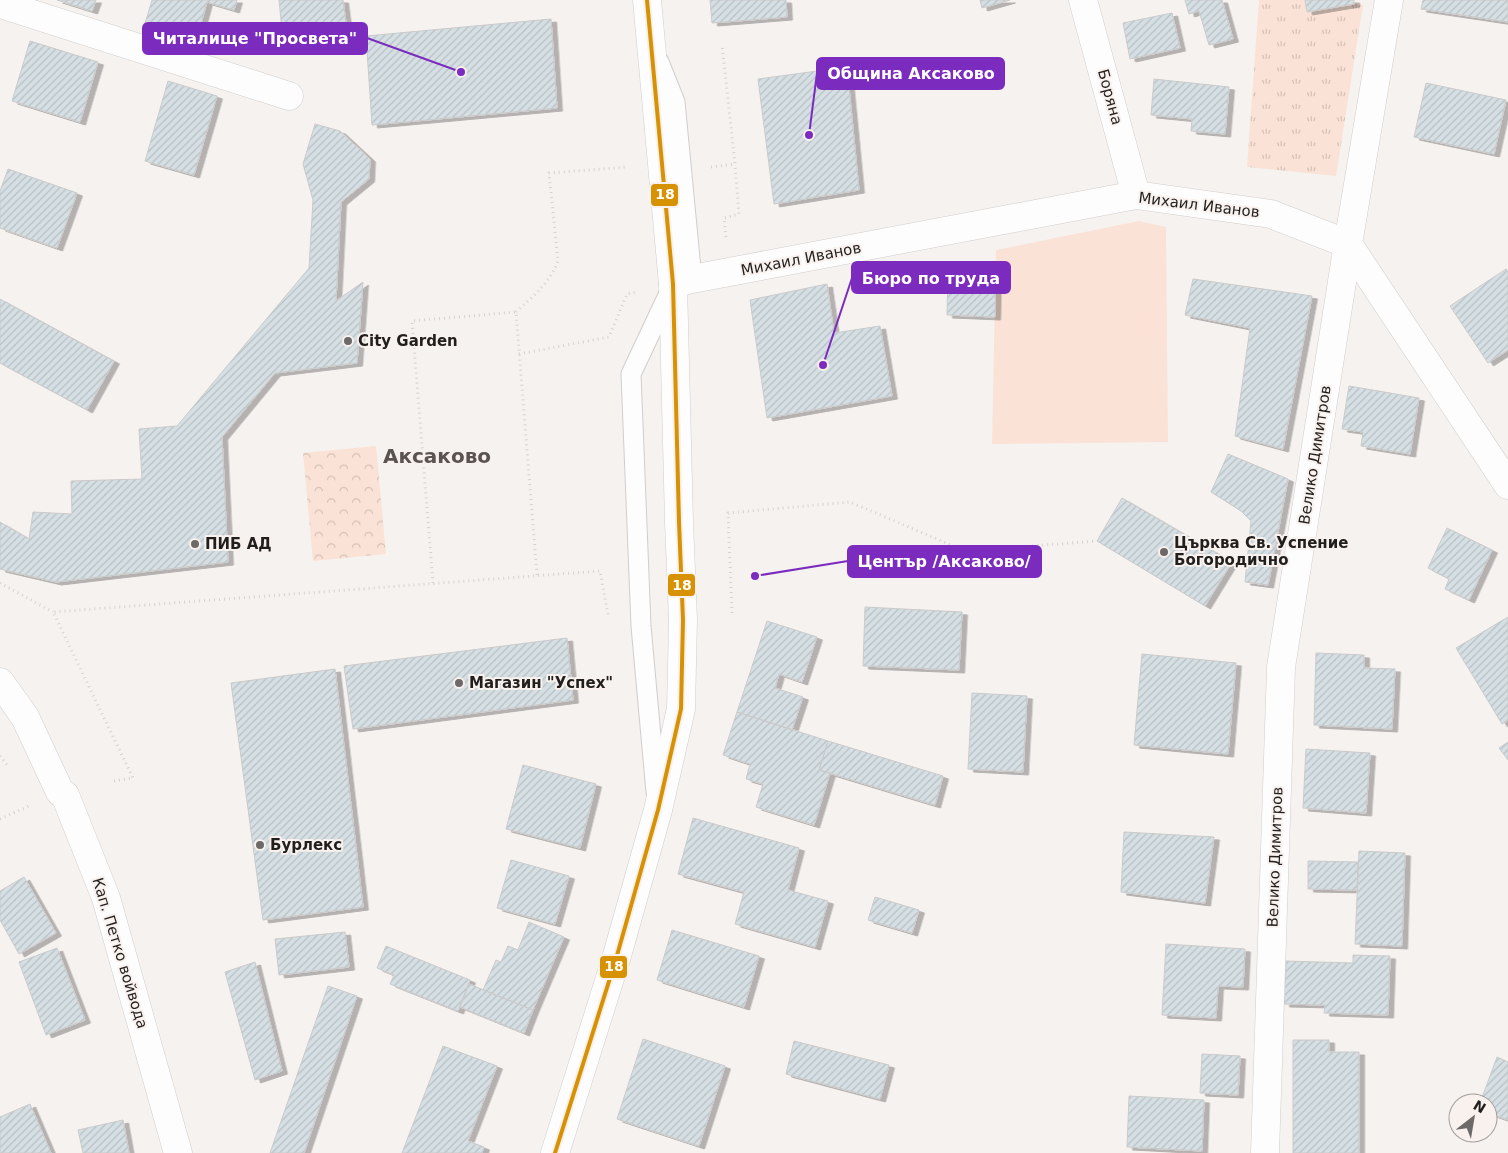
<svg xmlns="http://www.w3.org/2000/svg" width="1508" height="1153" font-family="'DejaVu Sans',sans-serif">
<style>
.grass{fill:url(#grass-tufts)}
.park{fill:url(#park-crowns)}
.pitch{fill:#fae2d6}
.building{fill:url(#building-hatch);stroke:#cbcaca;filter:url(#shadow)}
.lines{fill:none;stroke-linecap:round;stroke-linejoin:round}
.lane-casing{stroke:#d0cdcc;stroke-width:21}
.street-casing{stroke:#d0cdcc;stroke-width:29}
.secondary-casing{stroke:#d0cdcc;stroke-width:29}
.path{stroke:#d4d3d3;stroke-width:3;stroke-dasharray:1 4;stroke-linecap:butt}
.lane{stroke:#fefdfd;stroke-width:19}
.street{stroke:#fefdfd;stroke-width:28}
.secondary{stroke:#fefdfd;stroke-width:28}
.bus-1-casing{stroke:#f8f1ee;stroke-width:8}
.bus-1{stroke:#d79204;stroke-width:4}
.poi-dot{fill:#6c6968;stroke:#f8f1ee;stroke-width:2}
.labels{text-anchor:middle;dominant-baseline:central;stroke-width:4;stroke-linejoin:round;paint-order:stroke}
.street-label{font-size:15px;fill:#211f1e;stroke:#f8f1ee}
.poi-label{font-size:15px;font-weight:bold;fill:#211f1e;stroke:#f8f1ee;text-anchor:start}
.district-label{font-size:20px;font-weight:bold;fill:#595451;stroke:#f8f1ee}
.leader{fill:none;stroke:#7b2cbf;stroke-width:2}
.callout-dot{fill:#7b2cbf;stroke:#f8f1ee;stroke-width:2}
.callout{fill:#7b2cbf;stroke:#7b2cbf;stroke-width:2}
.callout-label{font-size:16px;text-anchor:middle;font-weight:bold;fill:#fff}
.line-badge{stroke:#f8f1ee;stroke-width:2}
.badge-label{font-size:14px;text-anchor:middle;font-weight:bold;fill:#fff}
</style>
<defs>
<pattern id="grass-tufts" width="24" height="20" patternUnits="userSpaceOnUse" patternTransform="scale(1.25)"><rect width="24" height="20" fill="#fae2d6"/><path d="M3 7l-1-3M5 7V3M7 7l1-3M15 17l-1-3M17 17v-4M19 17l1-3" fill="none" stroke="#d6c1b7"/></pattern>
<pattern id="park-crowns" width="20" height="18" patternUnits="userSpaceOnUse" patternTransform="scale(1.25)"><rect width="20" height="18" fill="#fae2d6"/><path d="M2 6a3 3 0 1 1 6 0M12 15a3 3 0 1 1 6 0" fill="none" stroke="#d6c1b7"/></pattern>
<pattern id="building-hatch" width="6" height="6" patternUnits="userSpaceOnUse" patternTransform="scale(1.25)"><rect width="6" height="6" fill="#d6e0e4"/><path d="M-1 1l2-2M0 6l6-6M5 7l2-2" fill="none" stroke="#b7c0c3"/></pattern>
<filter id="shadow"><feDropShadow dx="5.5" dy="3" stdDeviation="0" flood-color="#0004"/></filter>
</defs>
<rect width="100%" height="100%" fill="#f6f2f0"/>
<path class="grass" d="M 1259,0 L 1305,0 L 1307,12 L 1354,4 L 1363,5 L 1336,176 L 1247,167 Z"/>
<path class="park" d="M 376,446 L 386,554 L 313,561 L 303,453 Z"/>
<path class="pitch" d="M 1139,221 L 1166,227 L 1168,442 L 992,444 L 996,250 Z"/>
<path class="building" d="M 57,0 L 96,0 L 92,11 Z
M 152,0 L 237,0 L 234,10 L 207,2 L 196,42 L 144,27 Z
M 279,0 L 343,0 L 346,23 L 282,30 Z
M 710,0 L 786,0 L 787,17 L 712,23 Z
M 980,0 L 1010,0 L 982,8 Z
M 1185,0 L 1222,0 L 1233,39 L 1209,45 L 1199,11 L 1189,14 Z
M 1305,0 L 1354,0 L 1354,4 L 1307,12 Z
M 1423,0 L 1508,0 L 1508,22 L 1421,9 Z
M 1172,13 L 1180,48 L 1130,59 L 1123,23 Z
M 551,19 L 557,108 L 372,125 L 366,36 Z
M 30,41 L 98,62 L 80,122 L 12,101 Z
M 847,67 L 859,190 L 774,204 L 758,79 Z
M 1154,79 L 1229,87 L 1225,134 L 1191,131 L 1192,119 L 1151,115 Z
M 168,81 L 217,96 L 194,175 L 145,161 Z
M 1426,83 L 1506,100 L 1494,154 L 1414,137 Z
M 315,124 L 340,131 L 370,159 L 369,179 L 341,202 L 336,301 L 363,282 L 357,363 L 275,373 L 222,437 L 228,562 L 56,582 L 0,569 L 0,522 L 29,539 L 33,512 L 72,514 L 71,481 L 142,479 L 139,429 L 177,426 L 309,268 L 313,200 L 303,164 Z
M 8,169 L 77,193 L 57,248 L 0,228 L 0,191 Z
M 948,267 L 996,269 L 995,317 L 947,315 Z
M 1506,269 L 1508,272 L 1508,350 L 1488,363 L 1450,306 Z
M 1193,279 L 1312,296 L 1283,449 L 1235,436 L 1250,328 L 1185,315 Z
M 827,284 L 834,333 L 880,326 L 892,396 L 767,418 L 750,300 Z
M 0,299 L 114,361 L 87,410 L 0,363 Z
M 1349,386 L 1419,398 L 1410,454 L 1361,446 L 1363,432 L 1342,429 Z
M 1228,454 L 1288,479 L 1268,585 L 1245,582 L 1251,521 L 1241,511 L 1211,492 Z
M 1122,498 L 1232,562 L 1205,606 L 1097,541 Z
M 1447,528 L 1492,550 L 1469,600 L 1445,589 L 1449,579 L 1428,568 Z
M 865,607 L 962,612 L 959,670 L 863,666 Z
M 1508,617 L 1508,720 L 1502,724 L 1456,648 Z
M 767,621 L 817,637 L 802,682 L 779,674 L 775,688 L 803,697 L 792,730 L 737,712 Z
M 567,638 L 573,700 L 353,729 L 344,666 Z
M 1316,653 L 1364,655 L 1364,668 L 1395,669 L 1392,729 L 1314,725 Z
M 1142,654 L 1236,663 L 1228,754 L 1134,745 Z
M 335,669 L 363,907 L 263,920 L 231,683 Z
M 972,693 L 1027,696 L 1023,772 L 968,769 Z
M 737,712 L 828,741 L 819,770 L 830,773 L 814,825 L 756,807 L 763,784 L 746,779 L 750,764 L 723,755 Z
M 828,741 L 943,776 L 935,805 L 819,770 Z
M 1508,742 L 1508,760 L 1499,748 Z
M 1306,749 L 1370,753 L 1366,813 L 1303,808 Z
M 523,765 L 596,784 L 580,848 L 506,829 Z
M 693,818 L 799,848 L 788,890 L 828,901 L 815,947 L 735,924 L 744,892 L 678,874 Z
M 1124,832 L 1214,837 L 1205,903 L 1121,892 Z
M 1359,851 L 1405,853 L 1402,946 L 1355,944 Z
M 511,860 L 569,876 L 555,924 L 497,908 Z
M 1308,861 L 1358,862 L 1357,890 L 1308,889 Z
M 24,877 L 56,933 L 19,954 L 0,920 L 0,891 Z
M 875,897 L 919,910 L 912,933 L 868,920 Z
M 529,922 L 564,937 L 533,1010 L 483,990 L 496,960 L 501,962 L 508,946 L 518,950 Z
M 672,930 L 759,956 L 744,1007 L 657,980 Z
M 345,932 L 349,967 L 279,975 L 275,939 Z
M 1166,944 L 1245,949 L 1243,987 L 1218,986 L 1216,1018 L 1162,1015 Z
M 386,946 L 470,980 L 458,1011 L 390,984 L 394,975 L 377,968 Z
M 57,948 L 85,1020 L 46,1035 L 19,962 Z
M 1353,955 L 1390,956 L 1388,1015 L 1324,1013 L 1325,1005 L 1284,1004 L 1286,961 L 1353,963 Z
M 255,962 L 282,1071 L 255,1080 L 225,972 Z
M 469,984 L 533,1010 L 524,1033 L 460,1007 Z
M 328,986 L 357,996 L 304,1153 L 270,1153 Z
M 643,1039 L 725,1066 L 699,1146 L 617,1119 Z
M 1293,1040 L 1329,1040 L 1329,1052 L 1359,1052 L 1359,1153 L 1293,1153 Z
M 794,1041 L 889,1065 L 880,1099 L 786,1074 Z
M 443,1046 L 497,1066 L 468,1141 L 484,1147 L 482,1153 L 402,1153 Z
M 1202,1054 L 1240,1056 L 1238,1095 L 1200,1093 Z
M 1497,1057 L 1508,1062 L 1508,1120 L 1488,1113 L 1488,1103 L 1480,1103 Z
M 1129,1096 L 1204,1100 L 1202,1151 L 1127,1147 Z
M 30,1104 L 51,1153 L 0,1153 L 0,1117 Z
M 123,1120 L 129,1153 L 83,1153 L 78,1130 Z"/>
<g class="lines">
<g class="lane-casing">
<path id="lane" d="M 659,62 L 675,102 L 692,279
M 656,792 L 641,626 L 631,374 L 671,289"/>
</g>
<g class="street-casing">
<path id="street" d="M 1083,0 L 1136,195
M 1,4 L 289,96
M 673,284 L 692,279 L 1136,195 L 1271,214 L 1348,244 L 1508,485
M 1265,1153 L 1281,667 L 1348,244 L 1389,0"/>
</g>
<g class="secondary-casing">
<path id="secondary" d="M 0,682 L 25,717 L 60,792 L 65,795 L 106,898 L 178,1153
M 555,1153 L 616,959 L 658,810 L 681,709 L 683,620 L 679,522 L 673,284 L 647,0"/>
</g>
<path class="path" d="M 711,167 L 735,164 L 722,44
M 726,237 L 724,218 L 739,214 L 735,165
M 516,312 C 533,296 550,283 558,261 L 549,173 L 628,167
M 519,354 L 609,337 L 627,294 L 636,292
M 0,583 L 53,612
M 433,583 L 412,321 L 516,312 L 537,575
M 732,613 L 728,513 L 850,502 L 965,551 L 1097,541
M 0,756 L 7,765
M 114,781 L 133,778 L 53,612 L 600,571 L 608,615
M 0,819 L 29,806"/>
<use href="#lane" class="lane"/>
<use href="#street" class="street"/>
<use href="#secondary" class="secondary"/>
<g class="bus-1-casing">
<path id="bus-1" d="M 555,1153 L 616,959 L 658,810 L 681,709 L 683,620 L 679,522 L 673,284 L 647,0"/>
</g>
<use href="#bus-1" class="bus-1"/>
</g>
<g class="poi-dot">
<circle cx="348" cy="341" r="5"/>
<circle cx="195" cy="544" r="5"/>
<circle cx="1164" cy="552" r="5"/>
<circle cx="459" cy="683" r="5"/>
<circle cx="260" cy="845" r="5"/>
</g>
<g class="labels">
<g class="street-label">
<text transform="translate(1110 97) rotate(75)">Боряна</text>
<text transform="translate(1199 205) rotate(7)">Михаил Иванов</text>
<text transform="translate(801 259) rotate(-11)">Михаил Иванов</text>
<text transform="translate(1315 455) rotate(-81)">Велико Димитров</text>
<text transform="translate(1275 857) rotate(-88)">Велико Димитров</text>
<text transform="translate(120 953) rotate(73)">Кап. Петко войвода</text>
</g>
<g class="poi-label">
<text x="358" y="341">City Garden</text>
<text x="1174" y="543">Църква Св. Успение<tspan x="1174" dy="17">Богородично</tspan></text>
<text x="205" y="544">ПИБ АД</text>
<text x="469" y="683">Магазин "Успех"</text>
<text x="270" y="845">Бурлекс</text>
</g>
<g class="district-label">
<text x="437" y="456">Аксаково</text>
</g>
</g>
<path class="leader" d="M461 72L367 38M809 135L817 73M823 365L852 278M755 576L848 561"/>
<g class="callout-dot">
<circle cx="461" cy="72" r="5"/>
<circle cx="809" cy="135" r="5"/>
<circle cx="823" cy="365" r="5"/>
<circle cx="755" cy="576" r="5"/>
</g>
<g class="callout">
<rect x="143" y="23" width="224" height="31" rx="5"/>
<rect x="817" y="58" width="187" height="31" rx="5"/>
<rect x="852" y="262" width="158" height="31" rx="5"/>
<rect x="848" y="546" width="193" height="31" rx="5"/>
</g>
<g class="callout-label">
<text x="255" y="44">Читалище "Просвета"</text>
<text x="911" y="79">Община Аксаково</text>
<text x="931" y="284">Бюро по труда</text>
<text x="944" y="567">Център /Аксаково/</text>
</g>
<g class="line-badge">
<rect x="650" y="183" width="29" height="24" rx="5" fill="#d79204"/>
<rect x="667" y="573" width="29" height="24" rx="5" fill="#d79204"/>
<rect x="599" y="955" width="29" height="24" rx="5" fill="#d79204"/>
</g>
<g class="badge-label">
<text x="665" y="199">18</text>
<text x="682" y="590">18</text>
<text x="614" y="971">18</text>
</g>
<g transform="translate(1473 1118) rotate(31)"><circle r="24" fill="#f8f1ee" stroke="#a29d9b"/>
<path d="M0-4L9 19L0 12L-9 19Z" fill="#6c6968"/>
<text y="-8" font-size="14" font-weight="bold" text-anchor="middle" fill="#211f1e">N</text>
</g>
</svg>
